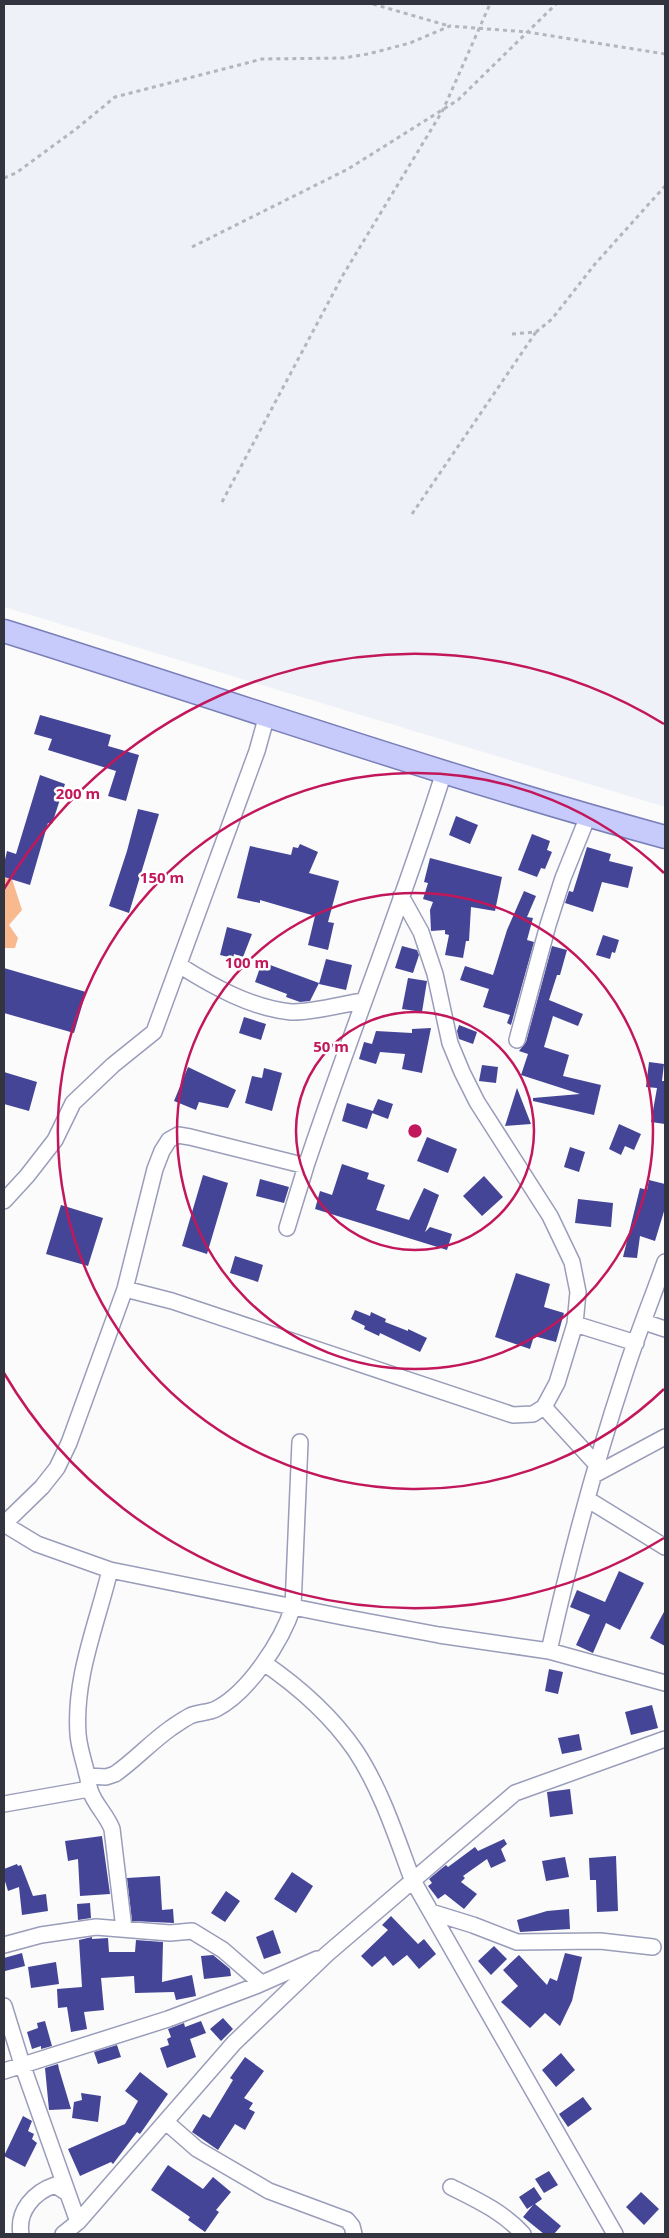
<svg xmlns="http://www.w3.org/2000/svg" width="669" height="2238" font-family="'Noto Sans',sans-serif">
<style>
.built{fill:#eff1f8}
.green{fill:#f8b98e}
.building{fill:#444596}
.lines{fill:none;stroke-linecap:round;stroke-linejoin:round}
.minor-casing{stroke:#999dba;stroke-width:18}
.primary-casing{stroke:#7a7fb8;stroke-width:25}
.path{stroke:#b5b5ba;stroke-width:3;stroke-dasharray:4 4;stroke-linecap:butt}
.minor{stroke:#fff;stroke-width:15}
.primary{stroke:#c7cbfb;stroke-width:22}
.ring{fill:none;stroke:#c2185b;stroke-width:2.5}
.centre{fill:#c2185b;stroke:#fff;stroke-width:2.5}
.ring-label{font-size:15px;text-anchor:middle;font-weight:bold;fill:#c2185b;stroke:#fff;stroke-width:5;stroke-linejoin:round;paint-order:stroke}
</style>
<rect width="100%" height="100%" fill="#fbfbfb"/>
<path class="built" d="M 4,4 L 665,4 L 665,807 L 4,607 Z"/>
<path class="green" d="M 4,878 L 12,879 L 22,910 L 9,925 L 18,938 L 15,948 L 4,948 Z"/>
<path class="building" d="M 40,715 L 111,735 L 108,746 L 139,755 L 126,801 L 108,796 L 116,771 L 48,750 L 52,739 L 34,734 Z
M 40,775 L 65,784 L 52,824 L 48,823 L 30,885 L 4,877 L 4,864 L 7,851 L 16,854 Z
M 138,809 L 159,814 L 129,913 L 109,906 L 127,851 Z
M 456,816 L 478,825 L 470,844 L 449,835 Z
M 532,834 L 550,841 L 547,850 L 552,852 L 545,869 L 541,868 L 537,877 L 518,870 Z
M 300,844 L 318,852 L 309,873 L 339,881 L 328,922 L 334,923 L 328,950 L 308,945 L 315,916 L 260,900 L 260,903 L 237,898 L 250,846 L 291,855 L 293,847 L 298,848 Z
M 587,847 L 611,854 L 609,861 L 633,867 L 628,888 L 602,882 L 593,912 L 565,903 L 569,891 L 573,892 Z
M 430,858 L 502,877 L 495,911 L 471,907 L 469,941 L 466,941 L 463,958 L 445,955 L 449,935 L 445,934 L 445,930 L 431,931 L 430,910 L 433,902 L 423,899 L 428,883 L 424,882 Z
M 524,891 L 536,896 L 527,917 L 533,918 L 527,940 L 534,942 L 511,1025 L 507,1023 L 510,1015 L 483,1007 L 489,989 L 460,980 L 465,966 L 493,975 L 507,930 Z
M 227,927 L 252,934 L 243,957 L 234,954 L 233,958 L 220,955 Z
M 603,935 L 619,940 L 615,953 L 612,952 L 610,959 L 596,955 Z
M 402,946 L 417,950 L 419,955 L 413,973 L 395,968 Z
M 552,946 L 567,950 L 560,975 L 557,975 L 549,1000 L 583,1014 L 578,1026 L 553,1016 L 544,1047 L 569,1055 L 563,1076 L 601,1085 L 594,1115 L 533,1101 L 533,1098 L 580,1094 L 521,1075 L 528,1054 L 519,1051 L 526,1042 Z
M 326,959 L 352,965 L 346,990 L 319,984 Z
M 262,962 L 319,983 L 310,1001 L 300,1002 L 286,997 L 287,994 L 255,982 Z
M 4,968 L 86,992 L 74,1033 L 4,1013 Z
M 408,978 L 427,981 L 422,1012 L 402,1009 Z
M 244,1017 L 266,1024 L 261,1040 L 239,1033 Z
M 459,1025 L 477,1032 L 473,1044 L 459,1039 L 457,1031 Z
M 431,1028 L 422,1073 L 402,1069 L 405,1054 L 380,1052 L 376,1064 L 359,1059 L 364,1042 L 372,1044 L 376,1031 L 412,1033 L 412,1029 Z
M 649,1062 L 664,1064 L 662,1081 L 665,1081 L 665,1124 L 651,1122 L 657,1088 L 646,1087 Z
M 482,1065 L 498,1067 L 496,1083 L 479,1081 Z
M 188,1067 L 236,1090 L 228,1108 L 199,1102 L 196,1110 L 174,1101 Z
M 264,1068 L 282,1073 L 272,1111 L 245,1103 L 252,1076 L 262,1078 Z
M 4,1072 L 37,1082 L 29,1111 L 4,1104 Z
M 517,1088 L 531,1124 L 505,1126 Z
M 378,1099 L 393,1104 L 388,1119 L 372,1113 Z
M 347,1103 L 373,1111 L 367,1129 L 342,1121 Z
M 619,1124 L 641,1134 L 634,1150 L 625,1146 L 621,1155 L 609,1149 Z
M 427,1137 L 457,1149 L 448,1173 L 417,1161 Z
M 570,1147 L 585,1152 L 579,1172 L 564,1167 Z
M 342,1164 L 369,1173 L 367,1179 L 385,1185 L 376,1210 L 409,1220 L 424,1188 L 439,1195 L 425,1232 L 430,1227 L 452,1234 L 447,1250 L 315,1209 L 320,1191 L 332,1195 Z
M 203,1175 L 228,1183 L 207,1254 L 182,1246 Z
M 484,1176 L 503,1197 L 482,1216 L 463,1196 Z
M 260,1179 L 289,1187 L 284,1203 L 256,1196 Z
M 649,1180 L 665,1184 L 665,1208 L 655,1241 L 640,1236 L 637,1258 L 623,1257 L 640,1188 L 647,1190 Z
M 578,1199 L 613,1203 L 611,1227 L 575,1223 Z
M 61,1205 L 103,1218 L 88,1266 L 46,1254 Z
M 235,1256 L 263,1265 L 258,1282 L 230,1273 Z
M 516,1273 L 550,1284 L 544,1307 L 564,1313 L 556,1342 L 534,1336 L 530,1349 L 495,1337 Z
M 355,1310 L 370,1316 L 371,1312 L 386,1319 L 385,1322 L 408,1331 L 408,1329 L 427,1338 L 420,1352 L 380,1333 L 379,1336 L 364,1329 L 365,1326 L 351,1319 Z
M 619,1571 L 644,1583 L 620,1630 L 606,1623 L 593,1653 L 576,1645 L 590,1615 L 570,1607 L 577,1590 L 605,1602 Z
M 665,1610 L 665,1646 L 650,1638 Z
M 549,1669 L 563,1672 L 558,1694 L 545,1691 Z
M 652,1705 L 658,1728 L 631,1735 L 625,1712 Z
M 579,1734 L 582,1750 L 562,1754 L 558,1738 Z
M 570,1789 L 573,1814 L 550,1817 L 547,1792 Z
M 102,1836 L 110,1894 L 80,1896 L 78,1859 L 68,1861 L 65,1841 Z
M 504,1839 L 507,1844 L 501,1849 L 506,1861 L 491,1868 L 487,1859 L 463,1876 L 465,1878 L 461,1882 L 477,1894 L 464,1909 L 445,1894 L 438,1899 L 428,1886 L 432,1883 L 429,1879 L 441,1869 L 446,1865 L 448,1867 L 475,1847 L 478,1851 Z
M 616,1856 L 618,1911 L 597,1912 L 596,1880 L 590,1880 L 589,1858 Z
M 565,1857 L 569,1877 L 546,1881 L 542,1861 Z
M 17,1864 L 18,1866 L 21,1865 L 33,1896 L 46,1894 L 48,1911 L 22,1915 L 19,1887 L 8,1891 L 4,1878 L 4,1869 Z
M 292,1872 L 313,1886 L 296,1913 L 274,1899 Z
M 160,1876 L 162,1910 L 173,1909 L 174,1923 L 132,1921 L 127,1878 Z
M 226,1891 L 240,1901 L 225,1922 L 211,1913 Z
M 90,1903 L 91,1918 L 78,1920 L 77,1904 Z
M 569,1909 L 570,1929 L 520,1932 L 517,1920 L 547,1911 Z
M 391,1916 L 418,1944 L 424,1939 L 436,1954 L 419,1969 L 407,1955 L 393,1966 L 385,1956 L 372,1967 L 361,1956 L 388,1930 L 382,1925 Z
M 273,1930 L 281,1953 L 264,1959 L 256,1937 Z
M 92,1937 L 92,1939 L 108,1938 L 109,1952 L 135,1952 L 136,1940 L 163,1942 L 162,1982 L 192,1975 L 196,1996 L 176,2000 L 174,1992 L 135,1993 L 134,1976 L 101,1978 L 104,2010 L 84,2012 L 87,2029 L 71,2032 L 67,2007 L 58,2008 L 57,1989 L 82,1987 L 79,1940 Z
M 494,1946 L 507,1959 L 491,1975 L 478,1961 Z
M 22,1953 L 25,1966 L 5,1971 L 4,1958 Z
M 565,1953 L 582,1957 L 572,2001 L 560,2026 L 545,2013 L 530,2028 L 501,2002 L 518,1986 L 503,1970 L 519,1955 L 547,1985 L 550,1978 L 557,1981 Z
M 213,1955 L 230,1969 L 231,1976 L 204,1979 L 201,1956 Z
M 56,1962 L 59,1984 L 31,1988 L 28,1967 Z
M 223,2018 L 233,2029 L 221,2041 L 210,2029 Z
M 45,2021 L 52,2046 L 41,2049 L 41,2046 L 32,2049 L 27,2032 L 38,2028 L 37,2023 Z
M 201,2021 L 206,2033 L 190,2039 L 196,2057 L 167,2068 L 160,2048 L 169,2045 L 167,2039 L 171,2037 L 168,2029 L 184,2023 L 185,2027 Z
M 117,2045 L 121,2057 L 98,2064 L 94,2052 Z
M 561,2053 L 575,2070 L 556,2087 L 542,2070 Z
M 245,2057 L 264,2071 L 244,2098 L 253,2103 L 249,2109 L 255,2112 L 245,2130 L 235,2124 L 218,2150 L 192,2132 L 203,2114 L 210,2118 L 233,2080 L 230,2078 Z
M 58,2064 L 59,2069 L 71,2109 L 49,2110 L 45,2068 Z
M 140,2072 L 168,2094 L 140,2134 L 137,2132 L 113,2164 L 111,2162 L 80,2176 L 68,2149 L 125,2124 L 138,2101 L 125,2091 Z
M 81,2093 L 101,2096 L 98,2122 L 72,2118 L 74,2102 L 82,2100 Z
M 583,2097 L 592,2109 L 568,2127 L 559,2114 Z
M 23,2116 L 32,2121 L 28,2131 L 34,2134 L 32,2139 L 37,2143 L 25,2167 L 4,2156 Z
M 168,2165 L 203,2189 L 213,2177 L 231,2192 L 216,2210 L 219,2212 L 205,2232 L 188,2220 L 190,2217 L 151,2190 Z
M 549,2171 L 558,2185 L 544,2193 L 535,2179 Z
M 534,2187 L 542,2199 L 535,2204 L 561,2226 L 554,2234 L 544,2234 L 523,2217 L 533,2205 L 527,2209 L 519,2197 Z
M 641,2192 L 659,2209 L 644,2225 L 626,2207 Z"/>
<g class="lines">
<g class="minor-casing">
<path id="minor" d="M 401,896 L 421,932 L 435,974 L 450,1043 L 462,1072 L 477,1102 L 550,1216 L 572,1262 L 578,1292 L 575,1324 L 557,1383 L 544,1407 L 597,1465
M 179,965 C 212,986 251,1008 291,1012 C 311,1013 343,1004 363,1001
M 517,1040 L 548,925 L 563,878 L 588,816
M 4,1201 L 27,1176 L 55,1140 L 73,1103 L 113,1065 L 154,1032 L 257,751 L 267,715
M 287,1228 L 306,1166
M 125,1289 L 172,1301 L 513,1415 L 533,1414 L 544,1407
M 644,1322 L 665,1329
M 575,1324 L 636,1343
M 594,1475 L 665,1437
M 587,1499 L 665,1547
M 4,1524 L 42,1487 L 57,1468 L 69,1443 L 125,1289 L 155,1169 L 162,1151 L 169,1140 L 178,1135 L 190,1137 L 306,1166 C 350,1034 402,905 444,772
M 4,1524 L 37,1544 L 110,1570 L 343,1617 L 439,1635 L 549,1651 L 665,1683
M 110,1570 C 97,1624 74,1677 78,1734 C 79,1748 84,1761 87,1775 C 89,1780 88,1785 90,1790 C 94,1804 107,1815 112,1829 L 124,1929
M 549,1651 C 570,1557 595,1464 625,1373 C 637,1335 652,1299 665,1262
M 264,1663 C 299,1687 330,1714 355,1750 C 381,1789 396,1836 412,1879 L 615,2234
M 88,1776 L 106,1777 L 115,1774 C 135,1760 151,1742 171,1728 C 177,1724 184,1719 190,1716 C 198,1712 208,1713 216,1709 C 248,1693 282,1641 293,1607 L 300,1442
M 4,1804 L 89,1789
M 431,1912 L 473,1925 L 517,1942 L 600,1941 L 653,1947
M 4,1945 L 41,1935 L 96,1927 L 170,1933 L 192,1931 L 223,1950 L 261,1983
M 4,2006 L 22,2064 L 78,2222
M 4,2071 L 168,2019 L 258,1985 L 317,1959
M 166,2122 L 197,2149 L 269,2191 L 347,2220 L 352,2226 L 354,2234
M 451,2187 C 477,2200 503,2212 523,2234
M 21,2234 C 17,2211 34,2192 55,2185 L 67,2193
M 63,2234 L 78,2222 L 234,2043 L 327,1954 L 515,1793 L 665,1739"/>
</g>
<g class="primary-casing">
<path id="primary" d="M 4,631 C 224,700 442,776 665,837"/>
</g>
<path class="path" d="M 373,4 L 449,26
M 4,178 L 16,173 L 76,129 L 115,97 L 262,59 L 343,58 L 368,54 L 410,43 L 450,26 L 527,32 L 665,54
M 192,247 L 348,169 L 458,100 L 556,4
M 512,334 L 536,332 L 552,319 L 595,264 L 665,186
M 222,502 L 343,275 L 443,110 L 490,4
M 412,514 L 536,332"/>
<use href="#minor" class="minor"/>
<use href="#primary" class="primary"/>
</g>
<g class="ring">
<circle cx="415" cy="1131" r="119"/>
<circle cx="415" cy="1131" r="238"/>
<path d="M664 1389A358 358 0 1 1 664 873"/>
<path d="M664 1538A477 477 0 0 1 4 1373M4 889A477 477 0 0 1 664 724"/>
</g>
<circle cx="415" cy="1131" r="8" class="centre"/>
<g class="ring-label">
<text x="78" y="799">200 m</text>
<text x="162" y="883">150 m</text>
<text x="247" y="968">100 m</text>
<text x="331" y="1052">50 m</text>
</g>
<rect width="669" height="2238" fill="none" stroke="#323440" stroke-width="10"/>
</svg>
